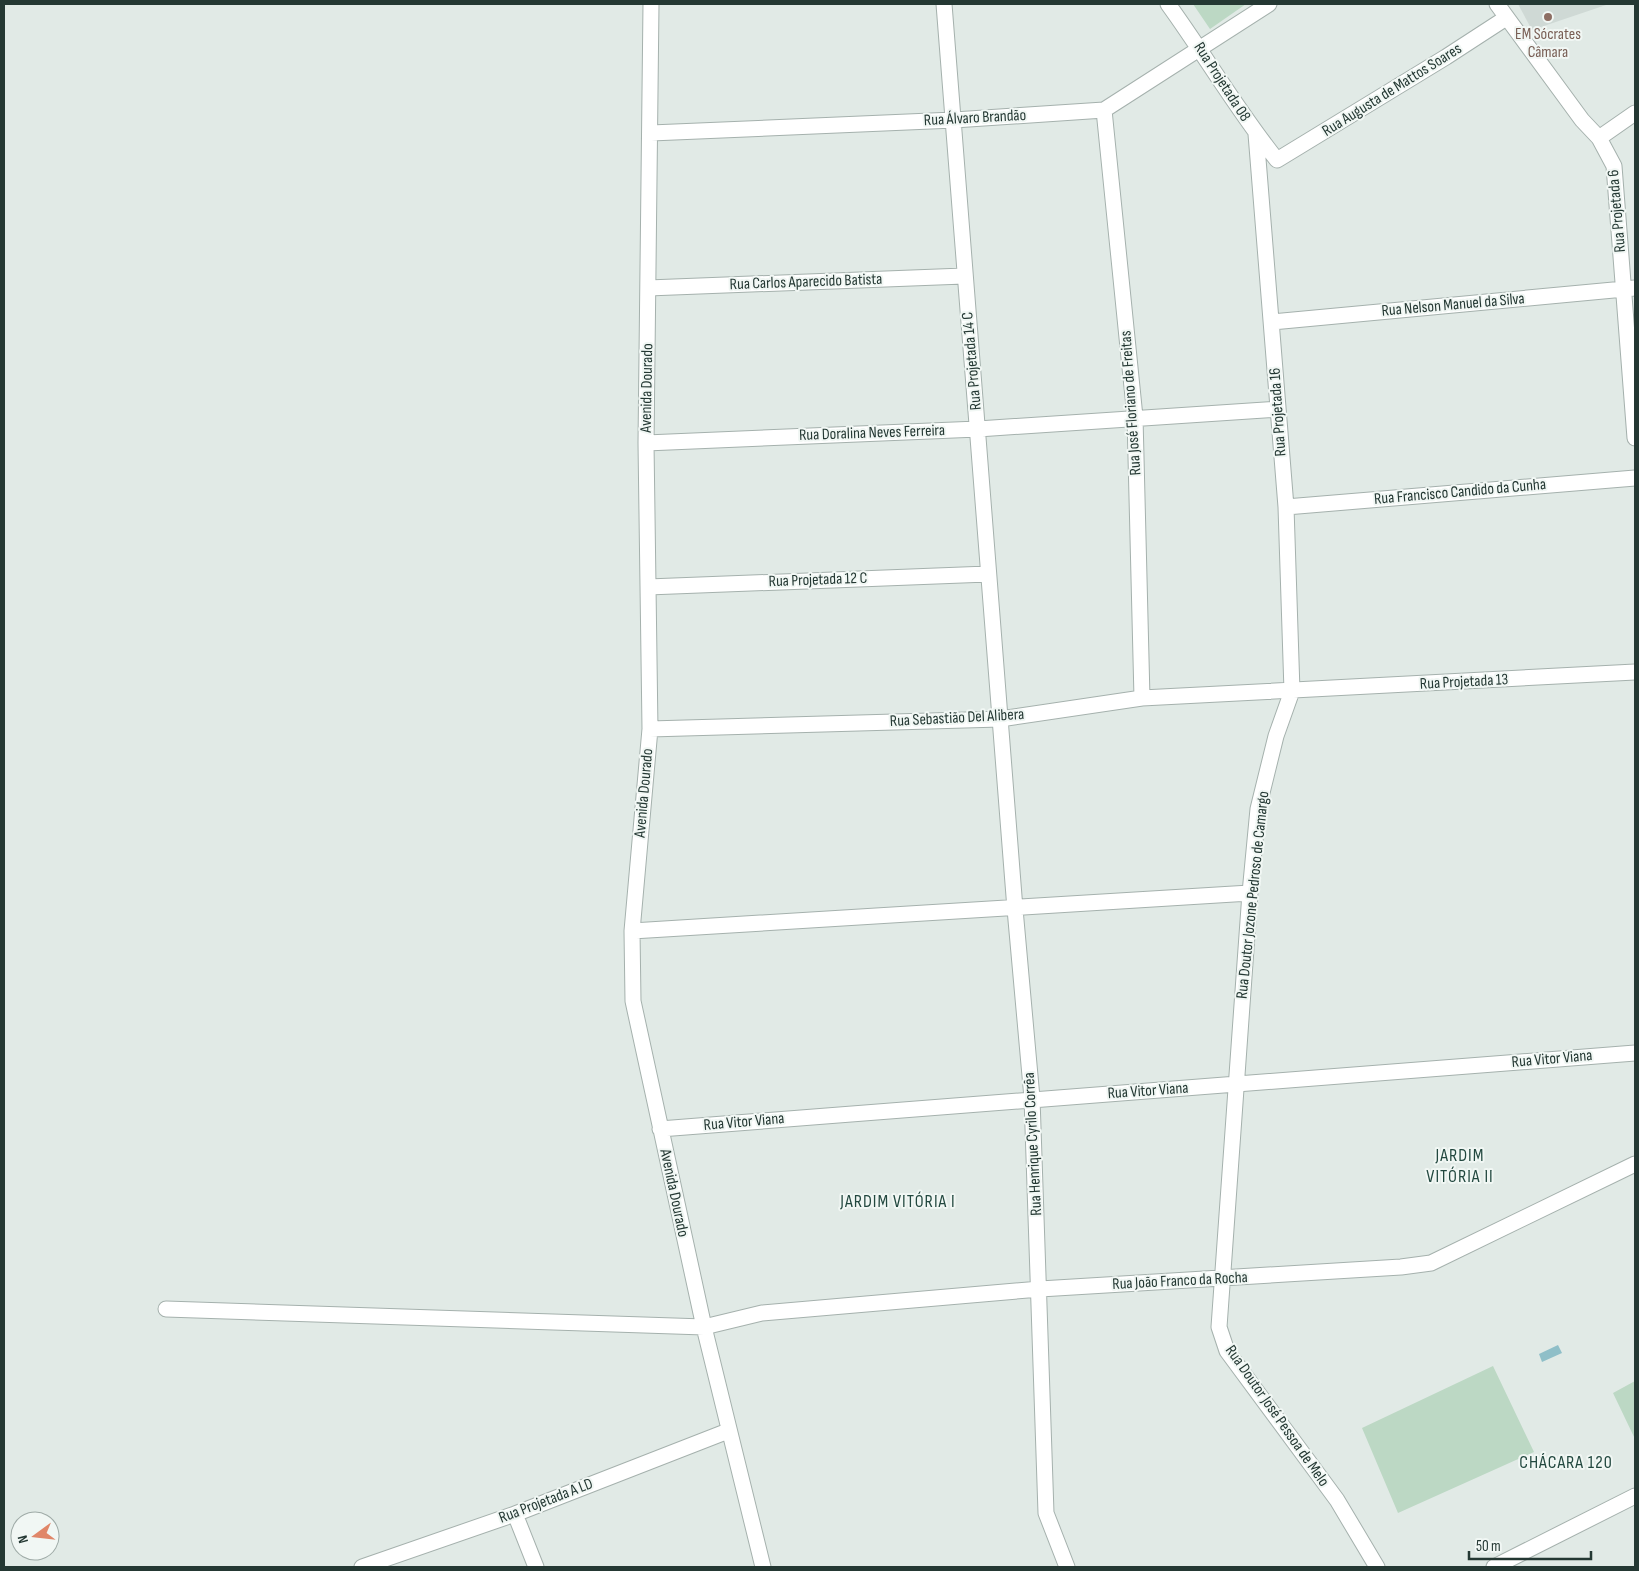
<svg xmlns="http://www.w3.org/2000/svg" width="1639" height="1571" font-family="'Sofia Sans Condensed',sans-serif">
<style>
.built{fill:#cfd9d5}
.green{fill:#bcd8c4}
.water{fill:#8fbfc8}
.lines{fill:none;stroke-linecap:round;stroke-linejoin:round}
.street-casing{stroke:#a5b1ad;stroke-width:17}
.street{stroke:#fff;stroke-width:15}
.education-dot{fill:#8d6e63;stroke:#f1f7f4;stroke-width:2}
.labels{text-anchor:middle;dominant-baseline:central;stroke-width:4;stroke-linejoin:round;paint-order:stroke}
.education-label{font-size:16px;fill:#785e54;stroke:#f1f7f4}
.street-label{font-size:16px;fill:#243833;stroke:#f1f7f4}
.neighbourhood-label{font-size:18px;letter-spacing:1px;fill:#22483f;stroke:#f1f7f4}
</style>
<rect width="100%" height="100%" fill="#e1eae6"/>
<path class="built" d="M 1518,4 L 1609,4 L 1532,30 Z"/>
<path class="green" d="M 1193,4 L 1246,4 L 1210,29 Z
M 1493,1366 L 1534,1452 L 1398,1513 L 1362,1428 Z
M 1635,1381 L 1635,1439 L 1613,1393 Z"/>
<path class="water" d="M 1558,1345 L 1562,1353 L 1542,1362 L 1539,1354 Z"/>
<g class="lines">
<g class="street-casing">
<path id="street" d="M 651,4 L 646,443 L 650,729 L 632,931 L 633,1001 L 704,1327 L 763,1567
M 944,4 L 1015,909 L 1032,1098 L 1046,1513 L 1067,1567
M 1168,4 C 1205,55 1237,110 1277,160 L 1446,57 L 1506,18
M 1497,4 L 1582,120 L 1599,138 L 1614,166 L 1635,438
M 1104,110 L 1135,417 L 1142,698
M 651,133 L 954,120 L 1104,110 L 1269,4
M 1256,134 L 1286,507 L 1292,691 L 1276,736 L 1258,809 L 1250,893 L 1219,1327 L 1227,1351 L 1337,1500 L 1377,1567
M 1599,138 L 1635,113
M 648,288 L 964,276
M 1272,322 L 1635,288
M 646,443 L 978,429 L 1278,409
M 1286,507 L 1635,478
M 648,587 L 988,574
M 650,729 L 1000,719 L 1142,698 L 1635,672
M 632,931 L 1250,893
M 660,1129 L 1635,1053
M 166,1309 L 704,1327 L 762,1313 L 1040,1289 L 1401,1267 L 1431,1263 L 1635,1164
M 515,1514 L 536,1567
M 362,1567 L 515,1514 L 728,1431
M 1494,1567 L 1635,1496"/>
</g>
<use href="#street" class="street"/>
</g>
<circle class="education-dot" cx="1548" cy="17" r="5"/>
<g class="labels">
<g class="education-label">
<text x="1548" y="34">EM Sócrates<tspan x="1548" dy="18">Câmara</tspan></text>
</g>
<g class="street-label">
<text transform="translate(1222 82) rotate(57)">Rua Projetada 08</text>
<text transform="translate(1392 90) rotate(-32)">Rua Augusta de Mattos Soares</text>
<text transform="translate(975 118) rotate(-3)">Rua Álvaro Brandão</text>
<text transform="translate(1617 211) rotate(-95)">Rua Projetada 6</text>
<text transform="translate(806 282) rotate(-2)">Rua Carlos Aparecido Batista</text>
<text transform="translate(1453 305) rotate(-5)">Rua Nelson Manuel da Silva</text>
<text transform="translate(972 361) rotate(-95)">Rua Projetada 14 C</text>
<text transform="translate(647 388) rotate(-89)">Avenida Dourado</text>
<text transform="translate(1131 403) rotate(-94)">Rua José Floriano de Freitas</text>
<text transform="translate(1278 412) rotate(-94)">Rua Projetada 16</text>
<text transform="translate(872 433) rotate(-2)">Rua Doralina Neves Ferreira</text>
<text transform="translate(1460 492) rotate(-5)">Rua Francisco Candido da Cunha</text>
<text transform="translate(818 580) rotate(-2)">Rua Projetada 12 C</text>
<text transform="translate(1464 682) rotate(-3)">Rua Projetada 13</text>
<text transform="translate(957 718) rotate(-3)">Rua Sebastião Del Alibera</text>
<text transform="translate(644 793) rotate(-85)">Avenida Dourado</text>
<text transform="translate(1253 895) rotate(-84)">Rua Doutor Jozone Pedroso de Camargo</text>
<text transform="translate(1552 1059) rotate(-5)">Rua Vitor Viana</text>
<text transform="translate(1148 1091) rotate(-4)">Rua Vitor Viana</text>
<text transform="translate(744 1122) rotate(-5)">Rua Vitor Viana</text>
<text transform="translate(1033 1144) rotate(-93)">Rua Henrique Cyrilo Corrêa</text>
<text transform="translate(674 1193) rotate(78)">Avenida Dourado</text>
<text transform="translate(1180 1281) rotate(-3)">Rua João Franco da Rocha</text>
<text transform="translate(1277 1416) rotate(55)">Rua Doutor José Pessoa de Melo</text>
<text transform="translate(546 1501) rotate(-21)">Rua Projetada A LD</text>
</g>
<g class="neighbourhood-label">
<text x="1460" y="1155">JARDIM<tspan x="1460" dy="21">VITÓRIA II</tspan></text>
<text x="898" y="1201">JARDIM VITÓRIA I</text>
<text x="1566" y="1462">CHÁCARA 120</text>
</g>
</g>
<rect width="1639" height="1571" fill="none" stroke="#243833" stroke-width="10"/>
<g transform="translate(35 1536) rotate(255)"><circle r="24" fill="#f1f7f4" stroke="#9faba7"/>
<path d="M0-4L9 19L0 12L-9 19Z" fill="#e08668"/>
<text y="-8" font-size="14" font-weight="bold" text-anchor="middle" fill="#243833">N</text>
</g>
<path d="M1469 1551v8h122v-8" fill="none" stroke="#243833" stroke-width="2.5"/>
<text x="1476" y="1551" font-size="15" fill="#243833" stroke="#f1f7f4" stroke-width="4" paint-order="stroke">50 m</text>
</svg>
